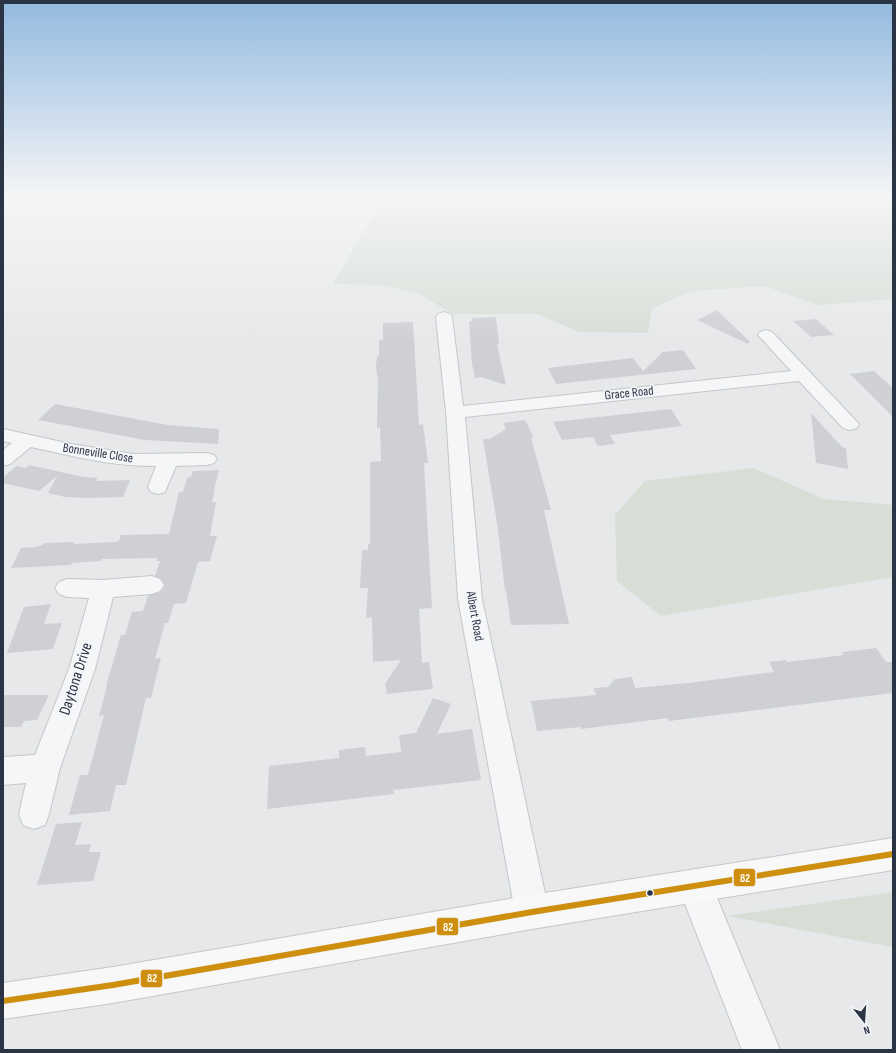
<svg xmlns="http://www.w3.org/2000/svg" width="896" height="1053" font-family="'Sofia Sans Condensed',sans-serif">
<style>
.green{fill:#d6ded6}
.building{fill:#ced0d3}
.lines{fill:none;stroke-linecap:round;stroke-linejoin:round}
.minor-casing{stroke:#c4c6c8;stroke-width:2}
.secondary-casing{stroke:#c4c6c8;stroke-width:2}
.minor{fill:#f5f6f7;fill-rule:evenodd}
.secondary{fill:#f8f8f8;fill-rule:evenodd}
.bus-1-casing{stroke:#f4f6f9;stroke-width:9}
.bus-1{stroke:#ce8f0e;stroke-width:6}
.bus-dot{fill:#2b3445;stroke:#f4f6f9;stroke-width:1.5}
.labels{text-anchor:middle;dominant-baseline:central;stroke-width:3;stroke-linejoin:round;paint-order:stroke}
.street-label{font-size:13px;fill:#2b3445;stroke:#f4f6f9}
.near-street-label{font-size:16px;fill:#2b3445;stroke:#f4f6f9}
.line-badge{stroke:#f4f6f9;stroke-width:1.5}
.badge-label{font-size:11px;text-anchor:middle;font-weight:bold;fill:#fff}
</style>
<rect width="100%" height="100%" fill="#e6e8ea"/>
<path class="green" d="M 384,196 L 893,196 L 893,299 L 817,305 L 765,286 L 692,291 L 652,308 L 648,333 L 579,332 L 538,314 L 452,314 L 422,295 L 383,285 L 333,284 Z
M 754,468 L 823,499 L 893,505 L 893,577 L 661,616 L 617,581 L 615,515 L 645,481 Z
M 893,892 L 893,947 L 727,916 Z"/>
<path class="building" d="M 717,310 L 750,342 L 748,344 L 697,320 Z
M 496,317 L 499,344 L 497,344 L 506,385 L 481,377 L 475,378 L 472,364 L 469,321 L 472,321 L 472,318 Z
M 816,319 L 834,335 L 811,337 L 793,321 Z
M 413,322 L 419,425 L 423,424 L 428,463 L 424,463 L 432,608 L 419,609 L 422,663 L 429,662 L 433,689 L 387,694 L 385,684 L 401,660 L 373,662 L 372,617 L 366,618 L 368,588 L 360,588 L 362,550 L 368,550 L 368,544 L 370,544 L 370,462 L 381,461 L 380,427 L 377,428 L 378,377 L 377,376 L 376,366 L 377,357 L 379,356 L 379,340 L 383,340 L 383,323 Z
M 683,350 L 696,369 L 556,384 L 548,368 L 633,358 L 643,371 L 663,352 Z
M 874,371 L 893,388 L 893,417 L 850,374 Z
M 55,404 L 168,425 L 219,429 L 218,444 L 145,440 L 38,420 Z
M 671,409 L 682,426 L 610,435 L 615,444 L 598,446 L 593,437 L 562,440 L 553,422 Z
M 811,413 L 842,447 L 846,448 L 848,469 L 816,463 Z
M 525,420 L 534,438 L 531,438 L 551,510 L 544,510 L 569,624 L 511,625 L 506,590 L 505,591 L 498,529 L 483,439 L 490,439 L 506,429 L 503,423 Z
M 29,465 L 83,477 L 98,478 L 95,481 L 130,480 L 123,497 L 88,498 L 65,497 L 48,493 L 57,476 L 39,491 L 3,483 L 3,478 L 16,466 L 26,468 Z
M 219,470 L 214,490 L 215,490 L 212,502 L 216,502 L 210,536 L 217,536 L 210,561 L 198,562 L 186,603 L 174,604 L 168,623 L 165,623 L 155,659 L 161,658 L 151,698 L 146,698 L 126,785 L 116,785 L 110,811 L 69,815 L 80,775 L 88,775 L 104,715 L 99,716 L 107,686 L 106,686 L 121,635 L 125,635 L 132,612 L 143,611 L 148,596 L 161,592 L 165,586 L 161,578 L 155,576 L 160,561 L 156,561 L 157,558 L 102,559 L 101,561 L 72,563 L 71,565 L 11,568 L 21,548 L 37,547 L 46,543 L 74,542 L 73,544 L 115,542 L 119,541 L 121,535 L 169,534 L 179,492 L 183,492 L 187,478 L 191,477 L 193,471 Z
M 51,604 L 44,624 L 62,623 L 53,649 L 7,653 L 24,607 Z
M 876,648 L 886,662 L 893,662 L 893,693 L 669,721 L 668,718 L 581,729 L 581,727 L 537,731 L 531,701 L 596,695 L 594,688 L 608,687 L 615,679 L 632,677 L 635,688 L 688,683 L 774,672 L 769,662 L 786,660 L 787,662 L 844,655 L 842,652 Z
M 3,695 L 49,695 L 37,720 L 24,721 L 21,727 L 3,727 Z
M 433,698 L 451,704 L 437,734 L 472,729 L 481,780 L 393,790 L 394,794 L 267,809 L 269,766 L 339,758 L 339,750 L 365,747 L 366,756 L 401,752 L 399,735 L 416,733 Z
M 82,822 L 75,845 L 91,844 L 89,852 L 101,852 L 93,881 L 37,885 L 56,824 Z"/>
<g class="lines">
<g class="minor-casing">
<path id="minor" d="M 444,312 L 450,314 L 452,317 L 463,406 L 791,371 L 758,335 L 760,332 L 766,330 L 772,332 L 859,424 L 857,428 L 850,430 L 843,428 L 799,381 L 465,417 L 482,599 L 549,912 L 544,924 L 532,929 L 520,924 L 515,912 L 458,599 L 446,412 L 436,317 L 438,314 Z
M 3,429 L 71,444 L 134,454 L 207,453 L 214,455 L 217,459 L 214,463 L 207,465 L 176,466 L 165,492 L 158,494 L 151,492 L 148,487 L 156,466 C 114,467 72,456 31,447 L 10,464 L 3,466 L 3,450 L 12,443 L 3,441 Z
M 152,576 L 160,579 L 164,585 L 160,591 L 152,594 L 113,597 L 95,669 L 60,768 L 49,814 L 45,825 L 34,829 L 23,825 L 19,814 L 26,783 L 3,785 L 3,757 L 35,755 L 69,669 L 89,598 L 67,597 L 59,594 L 55,588 L 59,582 L 67,579 L 103,580 Z
M 695,869 L 707,874 L 780,1050 L 742,1050 L 678,886 L 683,874 Z"/>
</g>
<g class="secondary-casing">
<path id="secondary" d="M 893,838 L 893,870 L 532,929 L 113,1003 L 3,1019 L 3,983 L 113,967 L 532,895 Z"/>
</g>
<use href="#minor" class="minor"/>
<use href="#secondary" class="secondary"/>
<g class="bus-1-casing">
<path id="bus-1" d="M 3,1001 L 113,985 L 532,912 L 893,854"/>
</g>
<use href="#bus-1" class="bus-1"/>
</g>
<linearGradient id="sky" x2="0" y2="1"><stop stop-color="#93bae0"/><stop offset="0.57" stop-color="#f4f5f6"/><stop offset="1" stop-color="#f4f5f6" stop-opacity="0"/></linearGradient>
<rect width="896" height="343" fill="url(#sky)"/>
<circle class="bus-dot" cx="650" cy="893" r="3.5"/>
<g class="labels">
<g class="street-label">
<text transform="translate(629 393) rotate(-6)">Grace Road</text>
<text transform="translate(98 453) rotate(9)">Bonneville Close</text>
<text transform="translate(475 616) rotate(80)">Albert Road</text>
</g>
<g class="near-street-label">
<text transform="translate(76 679) rotate(-72)">Daytona Drive</text>
</g>
</g>
<g class="line-badge">
<rect x="733" y="868" width="23" height="19" rx="4" fill="#ce8f0e"/>
<rect x="436" y="917" width="23" height="19" rx="4" fill="#ce8f0e"/>
<rect x="140" y="969" width="23" height="19" rx="4" fill="#ce8f0e"/>
</g>
<g class="badge-label">
<text x="745" y="882">82</text>
<text x="448" y="931">82</text>
<text x="152" y="982">82</text>
</g>
<rect width="896" height="1053" fill="none" stroke="#2b3445" stroke-width="8"/>
<g transform="translate(864 1021) rotate(163)" stroke="#f4f6f9" stroke-width="3" paint-order="stroke">
<path d="M0-3L7 15L0 10L-7 15Z" fill="#2b3445"/>
<text y="-6" font-size="11" font-weight="bold" text-anchor="middle" fill="#2b3445">N</text>
</g>
</svg>
